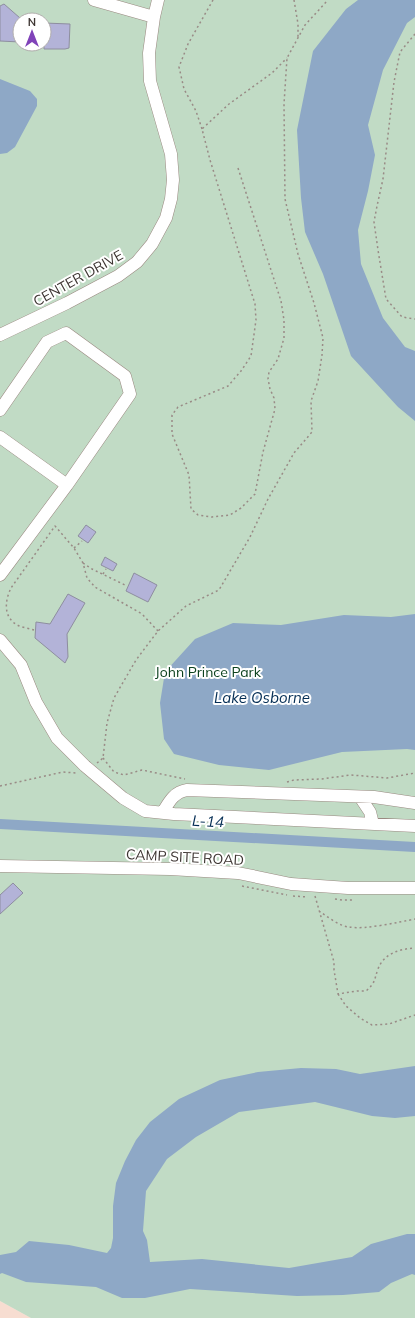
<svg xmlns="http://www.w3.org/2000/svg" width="415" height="1318" font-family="Mulish,sans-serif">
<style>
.built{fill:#f7ddd1}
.green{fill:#c1dbc5;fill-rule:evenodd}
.water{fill:#8ea8c6}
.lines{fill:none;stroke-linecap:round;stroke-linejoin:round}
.canal{stroke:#8ea8c6;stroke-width:10}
.building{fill:#b3b3d8;stroke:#8e8e9f}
.minor-casing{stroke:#9a8981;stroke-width:13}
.path{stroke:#998b86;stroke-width:1.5;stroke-dasharray:2 3;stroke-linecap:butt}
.minor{stroke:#fff;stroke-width:12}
.labels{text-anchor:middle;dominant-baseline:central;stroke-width:4;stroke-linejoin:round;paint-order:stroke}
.street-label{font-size:14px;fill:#3d3532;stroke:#fff}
.park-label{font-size:14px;fill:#0c421e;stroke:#fff}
.water-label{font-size:15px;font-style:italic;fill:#042d54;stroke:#fff}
</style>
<rect width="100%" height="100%" fill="#fce9e1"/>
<path class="built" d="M 0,1301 L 31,1318 L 0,1318 Z"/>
<path class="green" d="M 0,0 L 415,0 L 415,1318 L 31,1318 L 0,1301 ZM 20,20 L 44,20 L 44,44 L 20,44 Z"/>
<path class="water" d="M 358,0 L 415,0 L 415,17 L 407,23 L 383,70 L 368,125 L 375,155 L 368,191 L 358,230 L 361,264 L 383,318 L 405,347 L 415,351 L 415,421 L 398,407 L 351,356 L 323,274 L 305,232 L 301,198 L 297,130 L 313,51 L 346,9 Z
M 0,79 L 30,91 L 37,99 L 37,106 L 15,147 L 7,153 L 0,154 Z
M 415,614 L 415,750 L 407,749 L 342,752 L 269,770 L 219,765 L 174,754 L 164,739 L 160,703 L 165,672 L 195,639 L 233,623 L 281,625 L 344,615 L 391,617 Z
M 415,1066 L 415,1116 L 395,1118 L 372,1116 L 315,1102 L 239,1112 L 196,1137 L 167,1159 L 146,1191 L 143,1231 L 147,1240 L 150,1262 L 202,1259 L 289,1268 L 352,1257 L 371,1244 L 407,1234 L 415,1234 L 415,1275 L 412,1274 L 391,1283 L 379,1292 L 343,1295 L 297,1296 L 190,1289 L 145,1298 L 122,1298 L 96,1287 L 26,1282 L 2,1273 L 0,1274 L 0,1255 L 16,1252 L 29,1241 L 69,1245 L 107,1253 L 111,1248 L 113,1238 L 113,1206 L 116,1183 L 125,1161 L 136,1140 L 150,1122 L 179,1099 L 220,1080 L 258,1072 L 301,1068 L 336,1069 L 360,1074 Z"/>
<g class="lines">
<path class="canal" d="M 0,824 L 415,847"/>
</g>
<path class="building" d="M 4,4 L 20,18 L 20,42 L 0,41 L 0,6 Z
M 44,23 L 70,24 L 69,48 L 65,49 L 44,49 Z
M 86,525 L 96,532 L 88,543 L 78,536 Z
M 105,557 L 117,564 L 113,571 L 101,565 Z
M 134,573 L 157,585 L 148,602 L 126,591 Z
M 68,594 L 85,603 L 67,634 L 68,657 L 65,663 L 35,638 L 36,622 L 50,624 Z
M 13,883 L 23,893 L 0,914 L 0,895 Z"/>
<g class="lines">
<g class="minor-casing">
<path id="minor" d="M 94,0 L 154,17
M 0,335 L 67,303 L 118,276 L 137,262 L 152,244 L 166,218 L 171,199 L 173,180 L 171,154 L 150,81 L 149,53 L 154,17 L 158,0
M 0,410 L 47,342 L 66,333 L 125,376 L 130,394 L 67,485
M 0,437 L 67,485 L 0,575
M 0,640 L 21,665 L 36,702 L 57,738 L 85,766 L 123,798 L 145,811 L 174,814 L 415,826
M 360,797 L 370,812 L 373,824
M 163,812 C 169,802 174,792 187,790 L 374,797 L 415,803
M 0,866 L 170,869 L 238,873 L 291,884 L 348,888 L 415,888"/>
</g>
<path class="path" d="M 294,0 L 298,24 L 298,38
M 415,34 L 400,52 L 394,82 L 383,179 L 377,206 L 374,222 L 378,250 L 386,299 L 402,317 L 415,319
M 202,129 L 196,111 L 184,89 L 179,67 L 188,44 L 213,0
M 238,168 L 281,301 L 284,320 L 284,338 L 278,359 L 269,372 L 268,379 L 270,389 L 274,398 L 275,409 L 263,452 L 255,494 L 241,508 L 230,515 L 212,517 L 198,515 L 191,509 L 189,475 L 172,434 L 172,415 L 178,407 L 228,386 L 241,371 L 251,356 L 256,320 L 255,304 L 210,160 L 202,129 L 229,104 L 272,73 L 287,58
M 74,548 L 82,541
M 83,563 L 92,569 L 127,586
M 103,574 L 106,569
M 34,630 C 27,628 18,627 13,622 C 3,613 6,598 11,588 L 55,526 L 74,548 L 83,563 L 87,578 L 95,587 L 142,614 L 158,631
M 103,758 L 114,772 L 124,775 L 142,770 L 185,779
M 97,763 L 103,758 L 107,723 L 114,698 L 136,660 L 158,631 L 186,606 L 219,590 L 250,537 L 268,499 L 294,453 L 312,432 L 311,401 L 318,381 L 322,355 L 323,338 L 314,303 L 298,254 L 285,199 L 284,104 L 287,58 L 305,25 L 328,0
M 287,782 L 294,780 L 321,779 L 351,775 L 387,778 L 415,773
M 0,786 L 63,772 L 76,773
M 242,886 L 287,895
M 293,896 L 307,897
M 315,896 L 334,962 L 334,970 L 338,994 L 357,991 L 366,991 C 376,982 374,980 378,969 C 384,953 400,949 415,948
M 335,899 L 342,900 L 353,900
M 319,911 C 328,917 339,926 349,927 C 365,930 399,922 415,919
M 338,994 L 346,1006 L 360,1018 L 372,1025 L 389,1024 L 415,1015"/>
<use href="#minor" class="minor"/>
</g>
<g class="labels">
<g class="street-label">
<text transform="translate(78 278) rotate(-29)">CENTER DRIVE</text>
<text transform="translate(185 857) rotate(3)">CAMP SITE ROAD</text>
</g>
<g class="park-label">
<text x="208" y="672">John Prince Park</text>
</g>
<g class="water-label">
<text x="262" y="697">Lake Osborne</text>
<text transform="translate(208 821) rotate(3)">L-14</text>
</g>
</g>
<g transform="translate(32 32)"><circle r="19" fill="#ffffff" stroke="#b1aead"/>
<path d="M0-3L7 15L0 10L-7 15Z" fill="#8043b9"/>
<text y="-6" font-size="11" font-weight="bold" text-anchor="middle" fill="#3d3532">N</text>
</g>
</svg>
